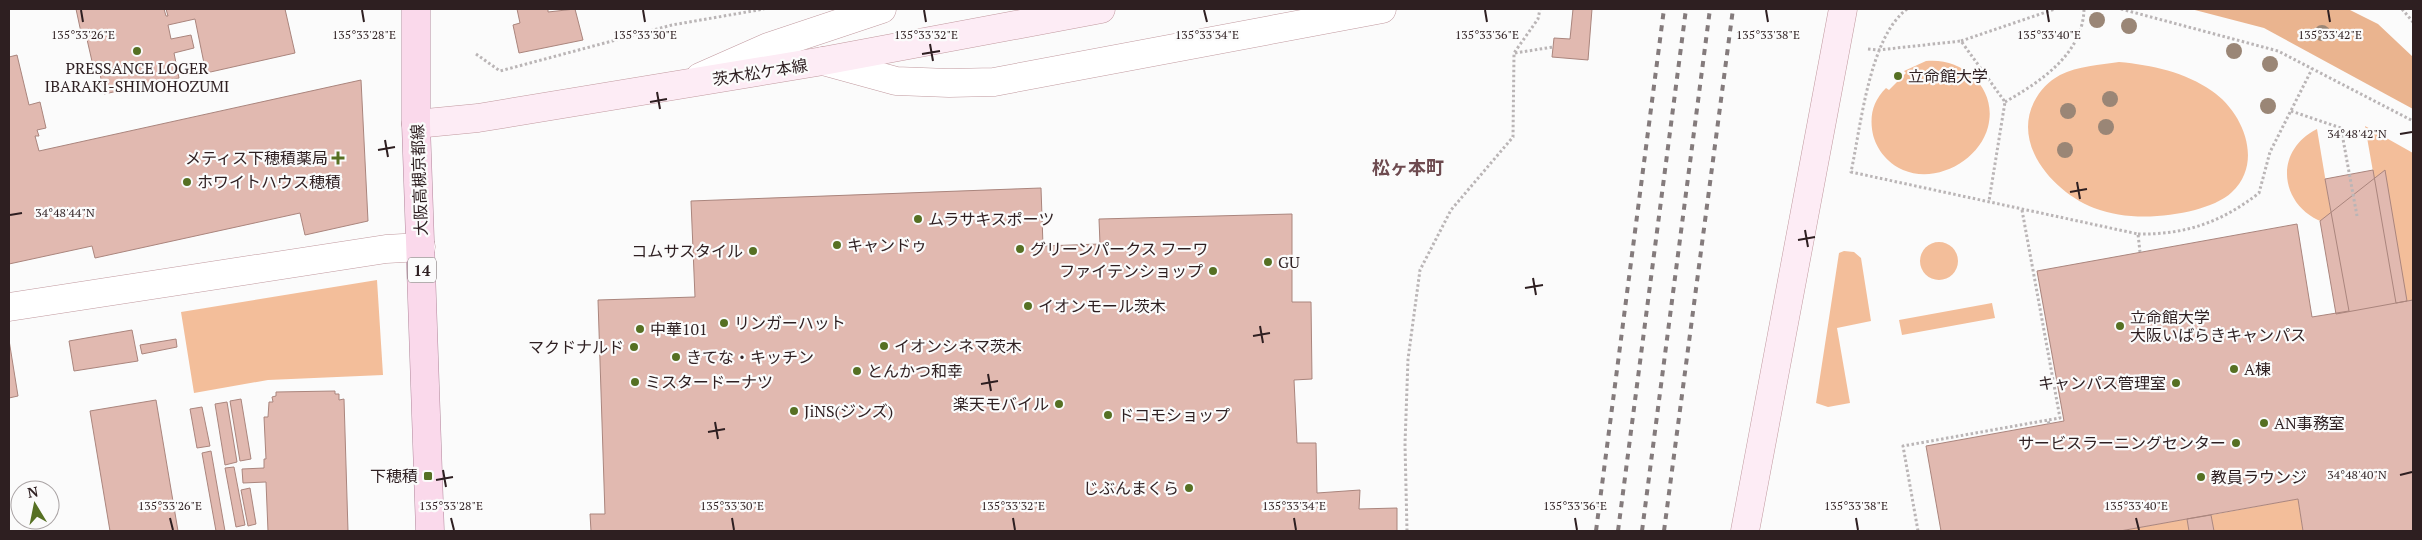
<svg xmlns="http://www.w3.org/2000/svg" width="2422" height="540" font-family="'PT Serif','Noto Sans JP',serif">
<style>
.green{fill:#f3be9a}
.forest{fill:#eab48f}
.building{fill:#e1b9b0;stroke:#aa857d}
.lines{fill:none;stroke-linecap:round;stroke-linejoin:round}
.street-casing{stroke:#c1999f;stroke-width:29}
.secondary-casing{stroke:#c1999f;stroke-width:29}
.primary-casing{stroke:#b1879b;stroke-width:29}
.path{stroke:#bab5b6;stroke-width:3;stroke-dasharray:2.5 2.5;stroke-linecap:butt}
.street{stroke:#fff;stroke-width:28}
.secondary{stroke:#fdecf5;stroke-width:28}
.primary{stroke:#fad9eb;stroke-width:28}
.rail{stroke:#847b7c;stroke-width:4;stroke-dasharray:6 6;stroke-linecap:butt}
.tree{fill:#9a8676}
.ticks{fill:none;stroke:#2e1f21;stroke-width:2}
.poi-dot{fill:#567023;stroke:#fbfbfb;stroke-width:2}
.labels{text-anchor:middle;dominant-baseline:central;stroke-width:4.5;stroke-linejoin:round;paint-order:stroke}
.shield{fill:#fbfbfb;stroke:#6c6162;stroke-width:1}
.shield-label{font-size:15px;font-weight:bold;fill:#2e1f21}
.poi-label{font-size:16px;fill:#2e1f21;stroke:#fbfbfb;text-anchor:start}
.street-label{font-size:16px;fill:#2e1f21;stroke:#fbfbfb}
.neighbourhood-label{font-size:18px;font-weight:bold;fill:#6d4a4f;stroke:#fbfbfb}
.ticks-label{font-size:12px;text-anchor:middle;fill:#2e1f21;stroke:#fbfbfb;stroke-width:4.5;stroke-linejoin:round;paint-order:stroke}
</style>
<rect width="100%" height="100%" fill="#fbfbfb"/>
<path class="green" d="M 1926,61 C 1963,57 1998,88 1988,127 C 1979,161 1936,184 1903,170 C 1887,163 1874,147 1872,129 C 1870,113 1874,100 1886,88 L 1889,90 L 1906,73 L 1904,71 Z
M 2119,62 C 2152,65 2185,72 2212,91 C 2243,112 2264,162 2232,192 C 2223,201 2208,206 2195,210 C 2163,218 2125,220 2094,208 C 2055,193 2012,146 2034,102 C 2040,90 2049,81 2060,75 C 2078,66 2100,65 2119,62 Z
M 2365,126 L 2413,153 L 2413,300 L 2396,303 Z
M 2317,129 L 2333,225 C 2283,215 2268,154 2317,129 Z
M1920 261a19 19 0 1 1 38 0a19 19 0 1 1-38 0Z
M 1844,251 L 1854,252 L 1861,258 L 1871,321 L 1837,328 L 1850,403 L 1828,407 L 1816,403 L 1839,253 Z
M 377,280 L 383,375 L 268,380 L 194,393 L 181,312 Z
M 1992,303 L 1995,318 L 1902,335 L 1899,320 Z
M 2298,499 L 2303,531 L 2214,531 L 2211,515 Z
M 2187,519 L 2189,531 L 2120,531 Z"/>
<path class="forest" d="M 2191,9 L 2348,9 L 2378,24 L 2413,57 L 2413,109 L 2264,28 Z"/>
<path class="building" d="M 76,9 L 164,9 L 166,16 L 168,16 L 166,9 L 285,9 L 295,53 L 206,73 L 195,19 L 168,25 L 171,39 L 191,35 L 194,48 L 174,53 L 179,78 L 104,94 L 99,69 L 94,70 L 86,35 L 82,37 Z
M 517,9 L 548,9 L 548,12 L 575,9 L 583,40 L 519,53 L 513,25 L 520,23 Z
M 1573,9 L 1592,9 L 1588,60 L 1552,57 L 1554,38 L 1570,39 Z
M 17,55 L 29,105 L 40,102 L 46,128 L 37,130 L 39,136 L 35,136 L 39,151 L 361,80 L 368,221 L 305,235 L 300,213 L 95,258 L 92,246 L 9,264 L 9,57 Z
M 2373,170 L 2396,303 L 2413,300 L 2413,531 L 2303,531 L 2298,499 L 2120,531 L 1941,531 L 1926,446 L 2064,421 L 2037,271 L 2297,224 L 2312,317 L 2349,311 L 2325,179 Z
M 2385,170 L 2407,301 L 2336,314 L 2320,221 Z
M 1041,188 L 1043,246 L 1100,244 L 1099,219 L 1292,214 L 1292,302 L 1311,302 L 1312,379 L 1294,380 L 1297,443 L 1316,443 L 1317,493 L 1360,490 L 1359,509 L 1397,508 L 1397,531 L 591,531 L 590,514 L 605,514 L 598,300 L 695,297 L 691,201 Z
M 132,330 L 138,361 L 74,371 L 69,341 Z
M 176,339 L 177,347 L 142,354 L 140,345 Z
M 9,340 L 18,396 L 9,398 Z
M 335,391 L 335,394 L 339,394 L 339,400 L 344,399 L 348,531 L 268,531 L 266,482 L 243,483 L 242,469 L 264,468 L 264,459 L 266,459 L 264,417 L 268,417 L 269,402 L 273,402 L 272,397 L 276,396 L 276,392 Z
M 241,399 L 251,459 L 240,461 L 230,401 Z
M 156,400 L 178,531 L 110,531 L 90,411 Z
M 227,402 L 237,462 L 225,465 L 215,404 Z
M 202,407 L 210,446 L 197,448 L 190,409 Z
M 211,451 L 225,531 L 216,531 L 202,453 Z
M 234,467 L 245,525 L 236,527 L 225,468 Z
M 250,488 L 256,524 L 248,526 L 241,490 Z
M 2211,515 L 2214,531 L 2189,531 L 2187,519 Z"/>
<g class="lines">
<g class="street-casing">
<path id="street" d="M 823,61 L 896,81 L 949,83 L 994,82 L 1382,9
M 700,77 L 768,47 L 882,9
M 9,307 L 386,249 L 421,247"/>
</g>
<g class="secondary-casing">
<path id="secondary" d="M 416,124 L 478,118 L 823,61 L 1101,9
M 1745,531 L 1843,9"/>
</g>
<g class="primary-casing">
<path id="primary" d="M 416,9 L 416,124 L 430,531"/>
</g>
<path class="path" d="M 1907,9 C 1869,38 1861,126 1851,172 L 2138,234 L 2140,252
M 2121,9 L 2278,51 L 2413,121
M 2402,9 L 2413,22
M 1961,41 L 2055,9
M 1868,49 L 1878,50 L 1961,41 L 2005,102 L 1989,201
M 1515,53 L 1553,47
M 476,54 L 500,71 L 672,25 L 764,9
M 2005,102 C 2040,82 2083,54 2084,9
M 2291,111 L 2341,128 L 2357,216
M 2022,210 L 2060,418 L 2048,420
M 2138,234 C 2185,235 2222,222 2259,193 L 2270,152 L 2312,69
M 1407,531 L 1405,444 L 1408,359 L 1420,270 L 1451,210 L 1513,137 L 1514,53 L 1538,19 L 1540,9
M 1918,531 L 1903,446 L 2048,420 L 2049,424"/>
<use href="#street" class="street"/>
<use href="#secondary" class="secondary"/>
<use href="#primary" class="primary"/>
<path class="rail" d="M 1596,531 L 1664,9
M 1618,531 L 1686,9
M 1642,531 L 1710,9
M 1664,531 L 1733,9"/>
</g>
<g class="tree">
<circle cx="2097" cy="20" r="8"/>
<circle cx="2129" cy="26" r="8"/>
<circle cx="2322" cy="33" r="8"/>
<circle cx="2234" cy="51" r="8"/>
<circle cx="2270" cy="64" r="8"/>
<circle cx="2110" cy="99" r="8"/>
<circle cx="2268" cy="106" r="8"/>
<circle cx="2068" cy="111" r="8"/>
<circle cx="2106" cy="127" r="8"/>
<circle cx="2065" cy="150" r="8"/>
</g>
<path class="ticks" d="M 81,10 L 83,22M 362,10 L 364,22M 643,10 L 645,22M 924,10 L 926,22M 1204,10 L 1207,22M 1485,10 L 1487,22M 1766,10 L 1768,22M 2047,10 L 2049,22M 2328,10 L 2330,22M 930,44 L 933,61M 922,54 L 940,51M 657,92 L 660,109M 650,102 L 667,99M 2400,134 L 2412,132M 385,140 L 388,157M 378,150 L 395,147M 2077,182 L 2080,199M 2070,192 L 2087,189M 10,215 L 22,213M 1805,230 L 1808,247M 1798,240 L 1815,237M 1533,278 L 1536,295M 1525,288 L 1543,285M 1260,326 L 1263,343M 1253,336 L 1270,333M 988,374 L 991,391M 981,384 L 998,381M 715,422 L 718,439M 708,432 L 725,429M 443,470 L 446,487M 2400,475 L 2412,472M 436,480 L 453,477M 170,518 L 173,530M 451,518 L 454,530M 732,518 L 734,530M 1013,518 L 1015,530M 1294,518 L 1296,530M 1575,518 L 1577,530M 1856,518 L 1858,530M 2136,518 L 2139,530"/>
<g class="poi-dot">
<circle cx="137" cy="51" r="5"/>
<circle cx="1898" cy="76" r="5"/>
<path d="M335.5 150.5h5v5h5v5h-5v5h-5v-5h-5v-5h5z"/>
<circle cx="187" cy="182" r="5"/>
<circle cx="918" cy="219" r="5"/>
<circle cx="837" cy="245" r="5"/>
<circle cx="1020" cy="249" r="5"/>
<circle cx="753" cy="251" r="5"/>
<circle cx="1268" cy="262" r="5"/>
<circle cx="1213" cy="271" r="5"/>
<circle cx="1028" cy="306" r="5"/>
<circle cx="724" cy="323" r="5"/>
<circle cx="2120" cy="326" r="5"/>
<circle cx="640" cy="329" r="5"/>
<circle cx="884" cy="346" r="5"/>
<circle cx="634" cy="347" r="5"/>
<circle cx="676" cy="357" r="5"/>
<circle cx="2234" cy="369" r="5"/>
<circle cx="857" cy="371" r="5"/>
<circle cx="635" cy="382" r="5"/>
<circle cx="2176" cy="383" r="5"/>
<circle cx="1059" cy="404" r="5"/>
<circle cx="794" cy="411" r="5"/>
<circle cx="1108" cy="415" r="5"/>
<circle cx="2264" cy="423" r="5"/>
<circle cx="2236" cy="443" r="5"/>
<rect x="423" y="471" width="10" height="10" rx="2.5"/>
<circle cx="2201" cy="477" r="5"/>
<circle cx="1189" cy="488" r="5"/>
</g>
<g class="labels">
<rect class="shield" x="408" y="257.5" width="28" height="25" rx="4"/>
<g class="shield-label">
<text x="422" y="270">14</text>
</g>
<g class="poi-label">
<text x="137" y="68" text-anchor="middle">PRESSANCE LOGER<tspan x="137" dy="18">IBARAKI-SHIMOHOZUMI</tspan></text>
<text x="1908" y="76">立命館大学</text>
<text x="328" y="158" text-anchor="end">メティス下穂積薬局</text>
<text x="197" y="182">ホワイトハウス穂積</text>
<text x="928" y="219">ムラサキスポーツ</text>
<text x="847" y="245">キャンドゥ</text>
<text x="1030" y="249">グリーンパークス フーワ</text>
<text x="743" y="251" text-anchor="end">コムサスタイル</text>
<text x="1278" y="262">GU</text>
<text x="1203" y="271" text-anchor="end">ファイテンショップ</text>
<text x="1038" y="306">イオンモール茨木</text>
<text x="2130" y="317">立命館大学<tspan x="2130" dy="18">大阪いばらきキャンパス</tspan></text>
<text x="734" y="323">リンガーハット</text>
<text x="650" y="329">中華101</text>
<text x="894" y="346">イオンシネマ茨木</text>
<text x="624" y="347" text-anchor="end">マクドナルド</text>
<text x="686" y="357">きてな・キッチン</text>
<text x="2244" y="369">A棟</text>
<text x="867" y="371">とんかつ和幸</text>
<text x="645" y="382">ミスタードーナツ</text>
<text x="2166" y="383" text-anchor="end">キャンパス管理室</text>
<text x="1049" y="404" text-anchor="end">楽天モバイル</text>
<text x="804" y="411">JiNS(ジンズ)</text>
<text x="1118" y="415">ドコモショップ</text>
<text x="2274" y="423">AN事務室</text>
<text x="2226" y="443" text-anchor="end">サービスラーニングセンター</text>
<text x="418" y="476" text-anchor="end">下穂積</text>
<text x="2211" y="477">教員ラウンジ</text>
<text x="1179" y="488" text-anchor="end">じぶんまくら</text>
</g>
<g class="street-label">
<text transform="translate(760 72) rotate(-9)">茨木松ケ本線</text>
<text transform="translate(419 180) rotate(-92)">大阪高槻京都線</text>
</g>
<g class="neighbourhood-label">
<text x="1408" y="167">松ヶ本町</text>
</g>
</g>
<g class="ticks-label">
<text x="1768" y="39">135°33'38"E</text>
<text x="2049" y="39">135°33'40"E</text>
<text x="83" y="39">135°33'26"E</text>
<text x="364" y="39">135°33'28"E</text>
<text x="645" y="39">135°33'30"E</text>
<text x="926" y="39">135°33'32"E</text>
<text x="1207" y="39">135°33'34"E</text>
<text x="1487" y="39">135°33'36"E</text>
<text x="2330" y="39">135°33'42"E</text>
<text x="2357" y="138">34°48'42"N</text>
<text x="65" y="217">34°48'44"N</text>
<text x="2357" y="479">34°48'40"N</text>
<text x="170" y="510">135°33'26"E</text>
<text x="451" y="510">135°33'28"E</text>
<text x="732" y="510">135°33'30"E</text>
<text x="1013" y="510">135°33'32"E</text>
<text x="1294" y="510">135°33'34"E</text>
<text x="1575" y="510">135°33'36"E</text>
<text x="1856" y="510">135°33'38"E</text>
<text x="2136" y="510">135°33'40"E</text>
</g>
<rect width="2422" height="540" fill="none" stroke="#2e1f21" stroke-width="20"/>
<g transform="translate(35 505) rotate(350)"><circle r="24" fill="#fbfbfb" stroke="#a9a3a4"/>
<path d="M0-4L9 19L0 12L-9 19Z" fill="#567023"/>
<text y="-8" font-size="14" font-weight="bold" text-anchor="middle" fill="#2e1f21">N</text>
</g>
</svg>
